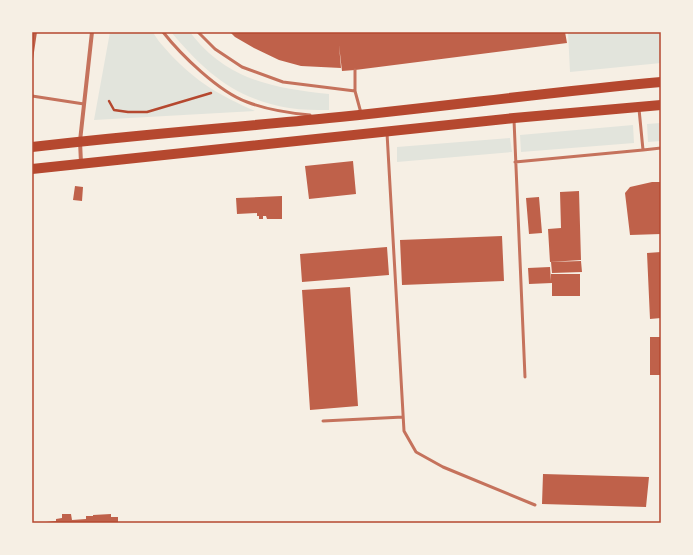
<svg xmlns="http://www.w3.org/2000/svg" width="693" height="555" font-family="'PT Sans Narrow',sans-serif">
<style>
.green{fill:#e2e4dc}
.building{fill:#bf614a}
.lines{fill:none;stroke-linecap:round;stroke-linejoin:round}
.path{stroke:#b5482f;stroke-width:2.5}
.service{stroke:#c5725c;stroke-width:3}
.minor{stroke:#c5725c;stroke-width:4}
.primary{stroke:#b5482f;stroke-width:10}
.neatline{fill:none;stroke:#b5482f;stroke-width:1.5}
</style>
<rect width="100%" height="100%" fill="#f6efe4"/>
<path class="green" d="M 110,32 L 153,32 C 157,40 164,47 170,54 C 196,82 221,96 255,111 L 94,120 Z
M 171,32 L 190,32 C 226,80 273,88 329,94 L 329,110 C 316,110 302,110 289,108 C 235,99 205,72 171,32 Z
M 568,32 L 661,32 L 661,63 L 570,72 Z
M 661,123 L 661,141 L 648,142 L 647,124 Z
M 633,125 L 634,143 L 521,152 L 520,135 Z
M 510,138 L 512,152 L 397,162 L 397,147 Z"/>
<path class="building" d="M 32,32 L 37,32 L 33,59 L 32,59 Z
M 230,32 L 565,32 L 567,43 L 355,70 L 342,71 L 339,45 L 341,68 L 301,66 L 279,60 L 254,48 L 235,37 Z
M 353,161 L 356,194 L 309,199 L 305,166 Z
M 652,182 L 661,182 L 661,234 L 630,235 L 625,193 L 630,187 Z
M 75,186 L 83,187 L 82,201 L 73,200 Z
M 579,191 L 581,260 L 550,262 L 548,229 L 561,228 L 560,192 Z
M 282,196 L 282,219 L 267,219 L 266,216 L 263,216 L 263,219 L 259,219 L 259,216 L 257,216 L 257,213 L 237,214 L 236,198 Z
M 539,197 L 542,233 L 529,234 L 526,198 Z
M 502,236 L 504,281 L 402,285 L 400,240 Z
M 387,247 L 389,275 L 302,282 L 300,254 Z
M 661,252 L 661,318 L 650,319 L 647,253 Z
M 581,261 L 582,272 L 552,273 L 551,262 Z
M 550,267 L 551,281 L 551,274 L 580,274 L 580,296 L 552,296 L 552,283 L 529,284 L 528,268 Z
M 350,287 L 358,406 L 310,410 L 302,290 Z
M 650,337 L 661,337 L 661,375 L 650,375 Z
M 543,474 L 649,477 L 646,507 L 542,504 Z
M 62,514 L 71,514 L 72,520 L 86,519 L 86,516 L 93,516 L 93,515 L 111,514 L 111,517 L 118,517 L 118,523 L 46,523 L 46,522 L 56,521 L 56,519 L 62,518 Z"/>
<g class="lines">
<path class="path" d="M 109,101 L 114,110 L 128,112 L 147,112 L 211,93"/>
<path class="service" d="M 163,32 C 181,55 219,92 247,102 C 268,110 288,113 310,115
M 198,32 L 215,49 L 242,67 L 283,82 L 355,91 L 361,113
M 355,70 L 355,91
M 32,96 L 84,104
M 639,109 L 643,150 L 661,148
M 514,120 L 525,377
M 387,133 L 404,431 L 416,452 L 443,467 L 535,505
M 515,162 L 643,150
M 323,421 L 403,417"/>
<path class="minor" d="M 81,163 L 80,141 L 92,32"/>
<path class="primary" d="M 32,147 C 131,135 230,128 329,118 C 440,107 550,92 661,82
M 32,169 L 514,118 L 661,105"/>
</g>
<rect width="693" height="555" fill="none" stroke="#f6efe4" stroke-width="66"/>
<rect x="33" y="33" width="627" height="489" class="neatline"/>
</svg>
